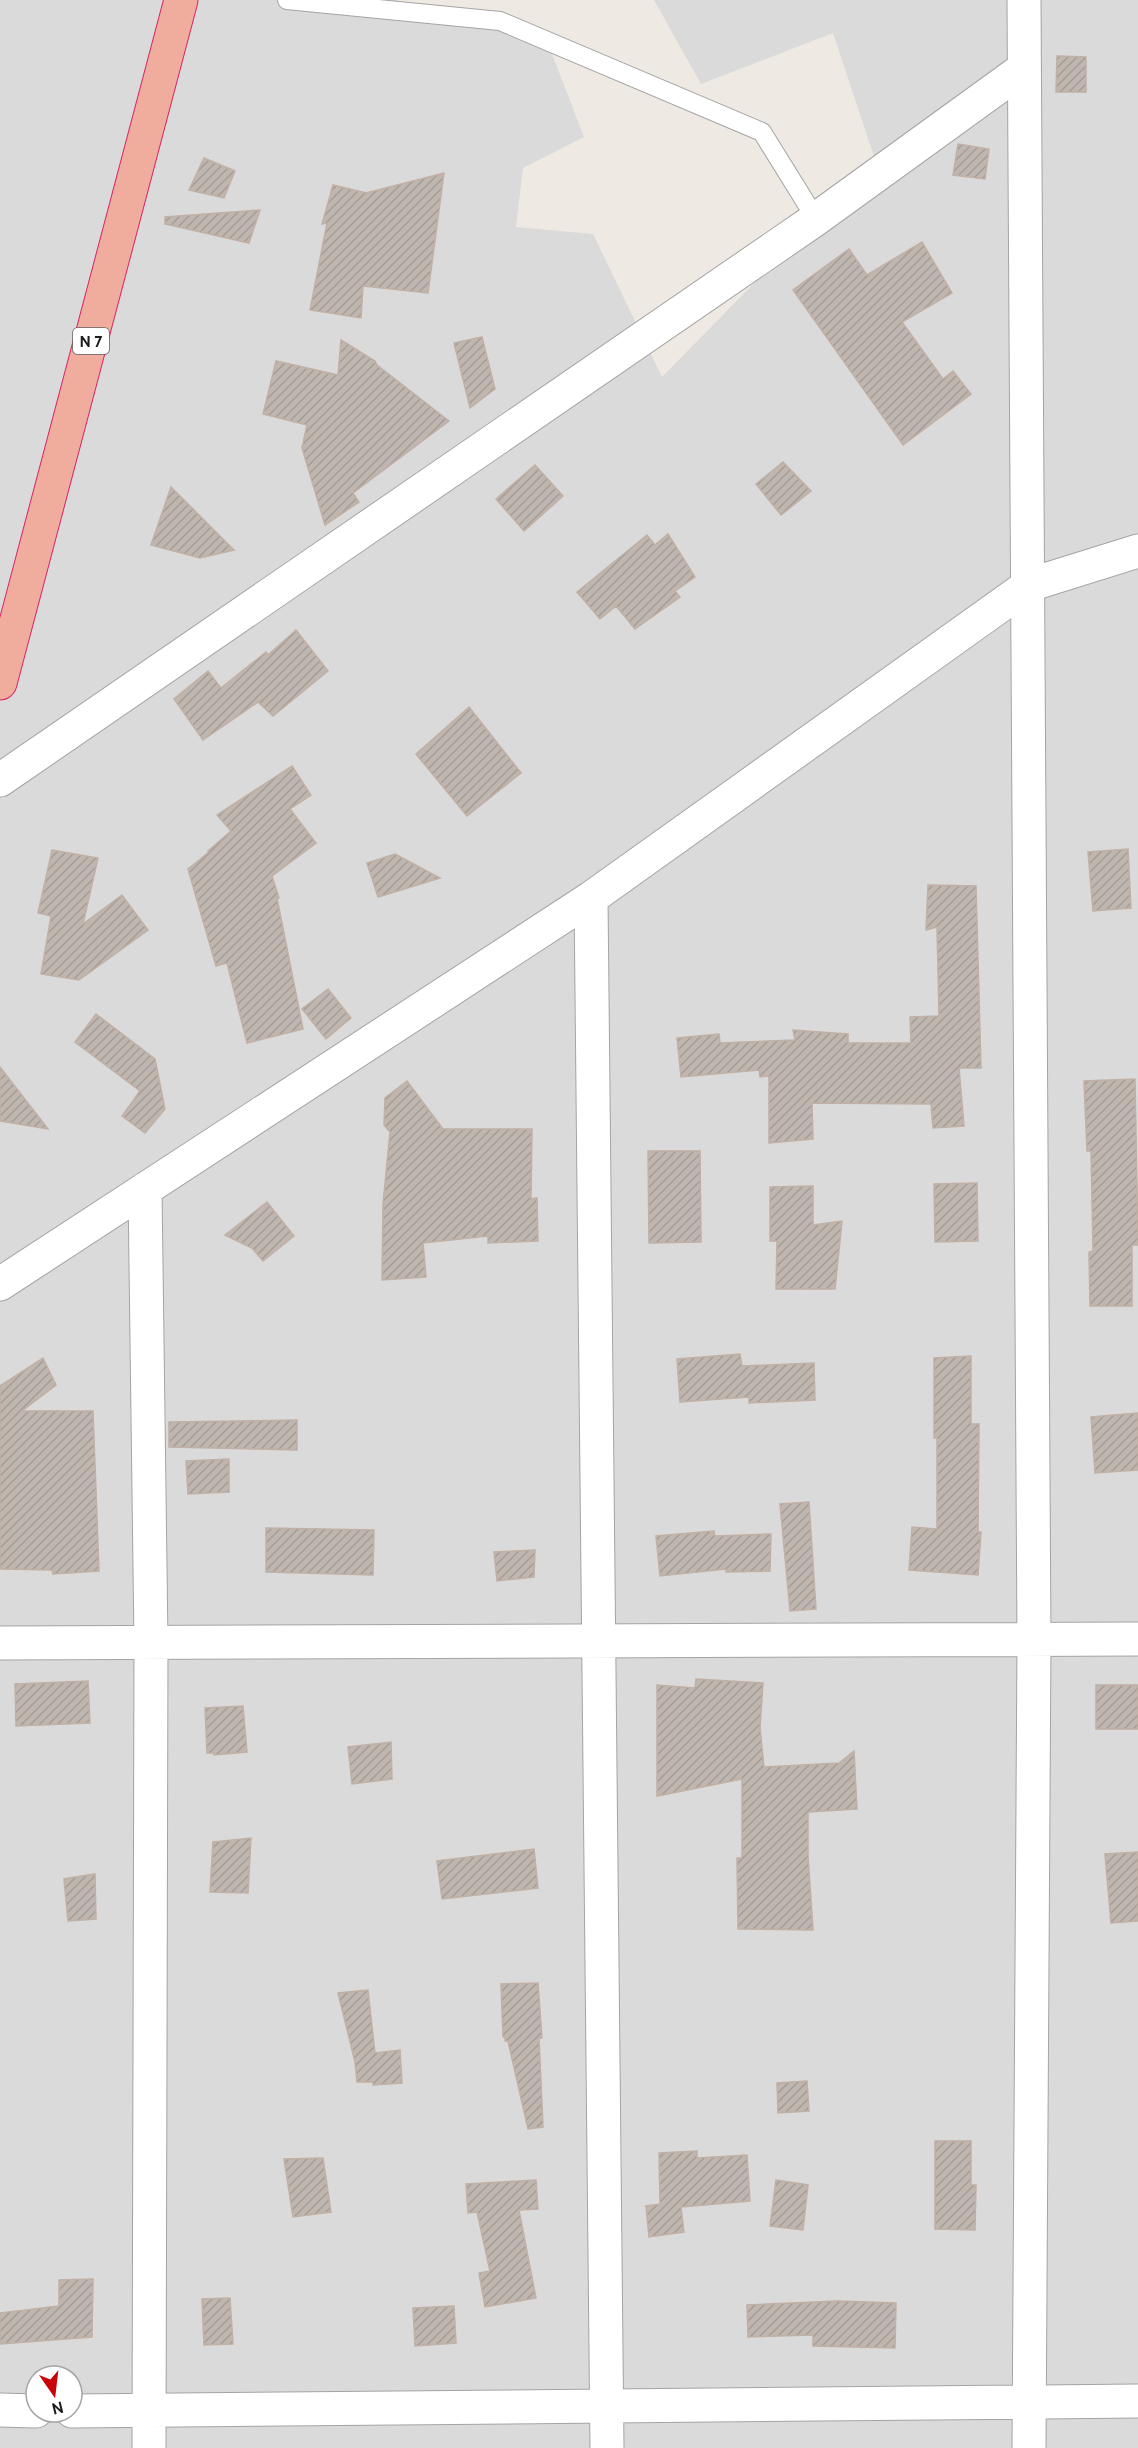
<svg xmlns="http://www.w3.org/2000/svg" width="1138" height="2448" font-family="Cabin,sans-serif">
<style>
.residential{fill:#dbdada;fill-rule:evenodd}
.building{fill:url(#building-hatch);stroke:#c0b0a5;stroke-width:1.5}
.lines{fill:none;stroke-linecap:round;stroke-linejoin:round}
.service-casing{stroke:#a4a4a4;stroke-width:20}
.minor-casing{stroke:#a4a4a4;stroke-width:35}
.trunk-casing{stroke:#d82468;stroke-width:35}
.service{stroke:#fff;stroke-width:18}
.minor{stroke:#fff;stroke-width:33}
.trunk{stroke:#f0ac9d;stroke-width:33}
.labels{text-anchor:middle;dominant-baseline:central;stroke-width:4.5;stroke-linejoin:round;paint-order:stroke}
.shield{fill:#fff;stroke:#616161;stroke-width:1.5}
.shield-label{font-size:16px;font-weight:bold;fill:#1d1d1d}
</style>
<defs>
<pattern id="building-hatch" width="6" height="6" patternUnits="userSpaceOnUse" patternTransform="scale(1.5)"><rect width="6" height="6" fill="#bfb6af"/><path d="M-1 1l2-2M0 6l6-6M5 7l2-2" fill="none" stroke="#a49c96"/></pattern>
</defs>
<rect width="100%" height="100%" fill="#eeeae3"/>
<path class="residential" d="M 0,0 L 398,0 L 395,15 L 544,33 L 584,137 L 523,168 L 516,227 L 593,234 L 662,377 L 875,160 L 833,33 L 701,84 L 654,0 L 1138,0 L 1138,2448 L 0,2448 ZM 36,2376 L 72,2376 L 72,2412 L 36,2412 Z"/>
<path class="building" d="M 1057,56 L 1086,57 L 1086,92 L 1056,92 Z
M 958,144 L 989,149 L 985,179 L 953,175 Z
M 204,158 L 235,171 L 224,198 L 189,190 Z
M 444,173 L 428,293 L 363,286 L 361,318 L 310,310 L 327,223 L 322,224 L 333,185 L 366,193 Z
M 260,210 L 249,243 L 165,224 L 165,217 Z
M 922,242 L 952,293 L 902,322 L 943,379 L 953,371 L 971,394 L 903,445 L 793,290 L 849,249 L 867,275 Z
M 482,337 L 495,389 L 470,408 L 454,343 Z
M 341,340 L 375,361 L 377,365 L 449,421 L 353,493 L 359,502 L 325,525 L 302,448 L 307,425 L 263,414 L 276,361 L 338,375 Z
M 783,462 L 811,491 L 781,515 L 756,484 Z
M 535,465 L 563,496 L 524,531 L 496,499 Z
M 171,487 L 234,550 L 200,558 L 151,545 Z
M 668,534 L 695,577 L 675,591 L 680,597 L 635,629 L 616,606 L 600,619 L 577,592 L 647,535 L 655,545 Z
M 296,630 L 328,671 L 273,716 L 258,702 L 203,740 L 174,699 L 208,671 L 221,688 L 266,652 L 268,655 Z
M 469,707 L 521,773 L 467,816 L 416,754 Z
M 292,766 L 311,795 L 290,809 L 316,843 L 272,876 L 279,898 L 277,898 L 303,1029 L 247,1043 L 227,963 L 216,966 L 188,869 L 209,852 L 208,851 L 231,831 L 217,815 Z
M 1128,849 L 1131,908 L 1093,911 L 1088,852 Z
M 52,850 L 98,858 L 83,924 L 122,895 L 148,930 L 79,980 L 41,974 L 51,916 L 38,913 Z
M 395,854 L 440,878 L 378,897 L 367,863 Z
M 928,885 L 976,886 L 981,1068 L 959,1068 L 964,1126 L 933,1128 L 931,1104 L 812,1103 L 813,1139 L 769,1143 L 769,1076 L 760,1077 L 759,1070 L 681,1077 L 677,1038 L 719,1034 L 720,1043 L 795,1040 L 793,1030 L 848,1034 L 848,1043 L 911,1043 L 910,1017 L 939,1016 L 937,927 L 926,930 Z
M 328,989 L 351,1018 L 326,1039 L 302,1009 Z
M 96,1014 L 155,1059 L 165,1109 L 145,1133 L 122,1116 L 140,1091 L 75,1042 Z
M 0,1067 L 48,1129 L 0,1121 Z
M 1135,1079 L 1138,1245 L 1132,1245 L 1132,1306 L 1090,1306 L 1089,1252 L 1093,1251 L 1091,1151 L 1087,1151 L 1084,1081 Z
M 407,1081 L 443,1129 L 532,1129 L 531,1199 L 537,1198 L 538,1241 L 488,1243 L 488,1236 L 423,1243 L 426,1277 L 382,1280 L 383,1204 L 390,1132 L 384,1125 L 385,1098 Z
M 648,1151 L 700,1151 L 701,1242 L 649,1243 Z
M 977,1183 L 978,1241 L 935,1242 L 934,1184 Z
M 813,1186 L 813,1225 L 842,1221 L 835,1289 L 776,1289 L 777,1241 L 770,1241 L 770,1187 Z
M 267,1202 L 294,1236 L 263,1261 L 252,1248 L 225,1235 Z
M 740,1354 L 742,1366 L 814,1363 L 815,1400 L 749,1403 L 749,1397 L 680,1402 L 677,1359 Z
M 971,1356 L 971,1424 L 979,1424 L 978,1532 L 981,1532 L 978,1575 L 909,1570 L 912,1527 L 937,1529 L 937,1438 L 934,1438 L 934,1358 Z
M 43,1358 L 56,1385 L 22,1411 L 93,1411 L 99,1571 L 53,1574 L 52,1570 L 0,1569 L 0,1386 Z
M 1138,1413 L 1138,1470 L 1095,1473 L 1091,1417 Z
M 297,1420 L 297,1450 L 169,1447 L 169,1422 Z
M 229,1459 L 229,1492 L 188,1494 L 186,1461 Z
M 809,1502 L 816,1609 L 790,1611 L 780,1504 Z
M 266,1528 L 374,1530 L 373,1575 L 266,1572 Z
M 714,1531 L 715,1536 L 771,1534 L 770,1571 L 726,1572 L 726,1569 L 660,1576 L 656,1536 Z
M 535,1550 L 534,1577 L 497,1581 L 494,1552 Z
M 696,1679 L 763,1683 L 760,1728 L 764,1767 L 839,1763 L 854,1751 L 857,1809 L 808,1812 L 808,1855 L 813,1930 L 738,1929 L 737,1858 L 742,1858 L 742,1779 L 657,1796 L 657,1685 L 695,1688 Z
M 88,1681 L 90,1723 L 16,1726 L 15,1684 Z
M 1096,1685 L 1138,1685 L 1138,1729 L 1096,1729 Z
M 243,1706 L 247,1752 L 214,1755 L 214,1753 L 207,1753 L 205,1708 Z
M 391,1742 L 392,1779 L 352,1784 L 348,1747 Z
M 251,1838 L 248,1893 L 210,1892 L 213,1842 Z
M 534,1849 L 538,1888 L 442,1899 L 437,1861 Z
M 1138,1852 L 1138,1921 L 1111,1923 L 1105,1854 Z
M 95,1874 L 96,1919 L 68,1921 L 64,1879 Z
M 538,1983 L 542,2038 L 539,2038 L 543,2127 L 528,2129 L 508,2041 L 505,2041 L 505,2037 L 503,2037 L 501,1984 Z
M 368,1990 L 375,2053 L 400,2050 L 402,2083 L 373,2085 L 373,2082 L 357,2082 L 355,2062 L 338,1993 Z
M 807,2081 L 809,2111 L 778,2113 L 777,2083 Z
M 935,2141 L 971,2141 L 971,2185 L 976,2185 L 975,2230 L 935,2229 Z
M 697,2151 L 697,2158 L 747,2155 L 750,2201 L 681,2207 L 684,2232 L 649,2237 L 646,2206 L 660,2204 L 659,2153 Z
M 323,2158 L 331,2212 L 293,2217 L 284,2159 Z
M 536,2180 L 538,2209 L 519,2210 L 536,2298 L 485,2307 L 479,2273 L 490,2271 L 477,2212 L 468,2213 L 466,2184 Z
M 776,2180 L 808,2185 L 803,2230 L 770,2226 Z
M 93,2279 L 92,2337 L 0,2344 L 0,2313 L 59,2306 L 59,2280 Z
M 230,2298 L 233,2344 L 204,2345 L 202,2299 Z
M 838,2301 L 896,2303 L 895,2348 L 813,2346 L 813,2335 L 748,2337 L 747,2305 Z
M 454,2306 L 456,2343 L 415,2346 L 413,2308 Z"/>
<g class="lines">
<g class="service-casing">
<path id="service" d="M 287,0 L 500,21 L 762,132 L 816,219"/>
</g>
<g class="minor-casing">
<path id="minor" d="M 1024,0 L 1034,1640 L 1029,2448
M 0,780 L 816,219 L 1023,69
M 591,898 L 607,2448
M 145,1189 L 151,1643 L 149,2448
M 0,1284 L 591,898 L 1029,585 L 1138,551
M 0,1643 L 1138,1639
M 0,2410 L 36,2411
M 72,2411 L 1138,2401"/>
</g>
<g class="trunk-casing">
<path id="trunk" d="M 0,683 L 181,0"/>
</g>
<use href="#service" class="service"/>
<use href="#minor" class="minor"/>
<use href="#trunk" class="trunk"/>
</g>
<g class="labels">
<rect class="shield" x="73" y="328" width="36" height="26" rx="4.5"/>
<g class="shield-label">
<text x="91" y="341">N 7</text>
</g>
</g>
<g transform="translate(54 2394) rotate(166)"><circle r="28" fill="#ffffff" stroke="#a5a5a5" stroke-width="1.5"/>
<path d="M0-4.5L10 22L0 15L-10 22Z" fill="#ca0108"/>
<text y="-9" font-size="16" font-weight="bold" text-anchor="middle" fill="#1d1d1d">N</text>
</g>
</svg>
